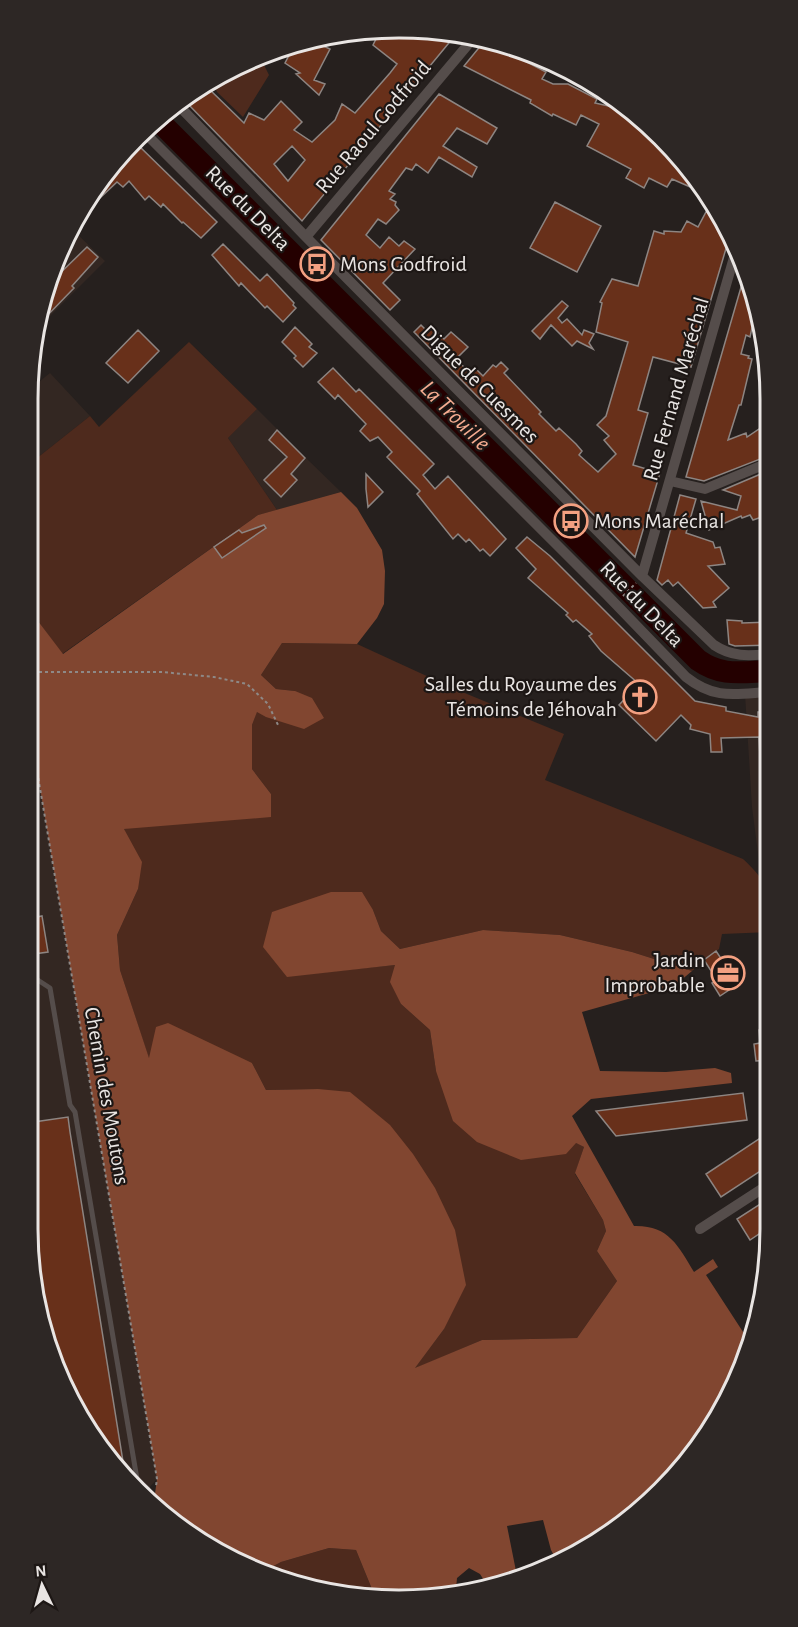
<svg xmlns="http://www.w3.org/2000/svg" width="798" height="1627" font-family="'Alegreya Sans',sans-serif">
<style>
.built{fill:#332722}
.green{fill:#4e2a1d}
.forest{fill:#814630}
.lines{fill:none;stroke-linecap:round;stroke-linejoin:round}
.river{stroke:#240000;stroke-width:22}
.building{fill:#68301a;stroke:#8d8582;stroke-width:1.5;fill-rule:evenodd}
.path{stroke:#8e8987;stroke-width:2;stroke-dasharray:3 3;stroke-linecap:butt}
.lane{stroke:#554d4b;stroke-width:5}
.street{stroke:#554d4b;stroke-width:10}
.secondary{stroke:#554d4b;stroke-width:15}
.labels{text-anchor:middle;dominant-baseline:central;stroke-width:4.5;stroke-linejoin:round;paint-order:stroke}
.street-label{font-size:22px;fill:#e9e5e3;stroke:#1d1715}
.poi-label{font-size:22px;fill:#e9e5e3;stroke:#1d1715;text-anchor:start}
.water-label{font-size:24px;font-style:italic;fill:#f5ac91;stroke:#1d1715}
.rim{fill:none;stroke:#e9e5e3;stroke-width:3}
</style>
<rect width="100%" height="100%" fill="#26201e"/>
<path class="built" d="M 73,230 L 105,261 L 42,324 L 55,256 Z
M 50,373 L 90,416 L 27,466 L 27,399 L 29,390 Z
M 257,409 L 307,459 L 341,492 L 277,510 L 228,438 Z
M 769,692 L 770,878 L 759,861 L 752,807 L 745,694 Z
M 27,696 L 31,735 L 157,1479 L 148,1489 L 149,1497 L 104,1455 L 47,1348 L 27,1228 Z"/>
<path class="green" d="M 266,53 L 264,65 L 269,75 L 243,117 L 217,92 L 214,84 L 257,55 Z
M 189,342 L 257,409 L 228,438 L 277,510 L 258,515 L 62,654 L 38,621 L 27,613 L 27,466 L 90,416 L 99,427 Z
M 282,643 L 357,644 L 455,689 L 564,734 L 545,780 L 743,859 C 772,886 770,895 770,932 L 722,934 L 719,949 L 692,971 L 632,952 L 560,935 L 483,930 L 400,949 L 381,931 L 373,910 L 287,976 L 395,965 L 401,1004 L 430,1030 L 436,1071 L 584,1147 L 575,1174 L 603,1220 L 606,1231 L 597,1251 L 617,1281 L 577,1338 L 482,1340 L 414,1369 L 444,1329 L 318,1089 L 266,1090 L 252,1063 L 149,1059 L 120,970 L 117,935 L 138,889 L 124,829 L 271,794 L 252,769 L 252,725 L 257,711 L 295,691 L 276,689 L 261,675 Z
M 329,1548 L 356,1550 L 374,1594 L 326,1593 L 268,1569 L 281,1562 Z"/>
<path class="forest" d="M 341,492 L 357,508 L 382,550 L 385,571 L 384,604 L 377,618 L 357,644 L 282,643 L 261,675 L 276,689 L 295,691 L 312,698 L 324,718 L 304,729 L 266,717 L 257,712 L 252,725 L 252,769 L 271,794 L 271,817 L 124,829 L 142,862 L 138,889 L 117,935 L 120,970 L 149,1058 L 156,1027 L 168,1023 L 252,1063 L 266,1090 L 318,1089 L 350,1092 L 390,1125 L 413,1154 L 435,1188 L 455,1230 L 466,1285 L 444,1329 L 415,1368 L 482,1340 L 577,1338 L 617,1281 L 597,1251 L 606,1231 L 603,1220 L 575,1173 L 584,1147 L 576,1143 L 566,1154 L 521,1160 L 477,1142 L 453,1121 L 436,1071 L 430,1030 L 401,1004 L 390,982 L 395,965 L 287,977 L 263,947 L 272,912 L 331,892 L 362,892 L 373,910 L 381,931 L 400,949 L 483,930 L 560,935 L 632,952 L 692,971 L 674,986 L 582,1012 L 600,1071 L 666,1072 L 715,1068 L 731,1073 L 732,1083 L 591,1099 L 572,1116 L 634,1226 C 668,1225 678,1245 694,1272 L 713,1259 L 718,1267 L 706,1275 L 745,1335 L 750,1333 L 743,1371 L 678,1474 L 564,1561 L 558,1563 L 551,1550 L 543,1520 L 507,1526 L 517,1576 L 487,1585 L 480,1574 L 469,1568 L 457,1578 L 456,1589 L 461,1593 L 447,1597 L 374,1594 L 356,1550 L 329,1548 L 281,1562 L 268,1569 L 193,1537 L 154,1501 L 157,1479 L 31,735 L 27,697 L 27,613 L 38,621 L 63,654 L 258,515 Z"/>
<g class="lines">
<path class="river" d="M 159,121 L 698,660 C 722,677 741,672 769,671"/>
</g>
<path class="building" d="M 399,27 L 453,38 L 302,221 L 186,102 L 208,88 L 244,123 L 249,113 L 264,120 L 281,101 L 302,122 L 294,130 L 312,142 L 335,120 L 342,104 L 355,113 L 390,73 L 397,64 L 373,45 L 380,31 ZM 292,146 L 305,160 L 288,181 L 274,164 Z
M 317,43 L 330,49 L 314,80 L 325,84 L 319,95 L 296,74 L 300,73 L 285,63 L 293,48 Z
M 482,44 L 496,46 L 546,72 L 542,79 L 553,84 L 568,84 L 597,99 L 595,103 L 613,107 L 644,122 L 694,173 L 700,183 L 697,190 L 672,179 L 667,187 L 649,178 L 644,188 L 626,178 L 631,169 L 587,146 L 599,124 L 581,115 L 576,125 L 553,114 L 552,116 L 530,103 L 531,100 L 464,66 Z
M 439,94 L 497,128 L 487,144 L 457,128 L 443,146 L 477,167 L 472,177 L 439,157 L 428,173 L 416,164 L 412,170 L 406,168 L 389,191 L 395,194 L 390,199 L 396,202 L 395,205 L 399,210 L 386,224 L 378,219 L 366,235 L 380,248 L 389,237 L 399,246 L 404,241 L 415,249 L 383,283 L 400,300 L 390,310 L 321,240 Z
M 132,145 L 135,149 L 139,146 L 217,222 L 201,238 L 183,222 L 182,223 L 163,204 L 161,207 L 149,196 L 145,200 L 129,181 L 123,187 L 117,182 L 99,199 L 96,196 Z
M 555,202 L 601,226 L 577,272 L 530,248 Z
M 706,212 L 719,216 L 730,235 L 691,367 L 653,357 L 646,382 L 638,410 L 648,413 L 633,465 L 660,473 L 635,557 L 414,332 L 421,325 L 426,330 L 431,326 L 444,339 L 451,332 L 468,347 L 455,360 L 471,372 L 475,368 L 483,376 L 493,365 L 496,367 L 501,362 L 508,369 L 504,373 L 541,412 L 539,414 L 556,431 L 559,428 L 576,444 L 582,451 L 579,455 L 598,472 L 616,454 L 604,440 L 609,436 L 597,425 L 606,416 L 628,342 L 596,332 L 602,303 L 600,302 L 612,279 L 638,286 L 654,231 L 664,234 L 664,231 L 681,232 L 687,221 L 698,227 Z
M 223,244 L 260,281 L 267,274 L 294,303 L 293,305 L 296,308 L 283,322 L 267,306 L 265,308 L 241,283 L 239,286 L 212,255 Z
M 87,247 L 98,257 L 72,286 L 74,288 L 43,320 L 50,283 Z
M 746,270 L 762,328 L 752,328 L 750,337 L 746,335 L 741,354 L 749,356 L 748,358 L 752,359 L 741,405 L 739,405 L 728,440 L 746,433 L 747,437 L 768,423 L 768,456 L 704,481 L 686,477 Z
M 562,301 L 568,306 L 558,318 L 562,323 L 567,319 L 582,335 L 584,330 L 594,334 L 589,343 L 593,349 L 577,341 L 572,346 L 551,325 L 540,339 L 532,331 Z
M 295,327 L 312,344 L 309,347 L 317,353 L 303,367 L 294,358 L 296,356 L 282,342 Z
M 138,330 L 159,351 L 128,383 L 106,363 Z
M 333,368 L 356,392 L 359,389 L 434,464 L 423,475 L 435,489 L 448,476 L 506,539 L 490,556 L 483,549 L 480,551 L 469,539 L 466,542 L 458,534 L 453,539 L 417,494 L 420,491 L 387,457 L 392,452 L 378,437 L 370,441 L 360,431 L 366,424 L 338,395 L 335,399 L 318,382 Z
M 277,430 L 305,458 L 291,474 L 297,480 L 281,497 L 264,480 L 287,457 L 269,440 Z
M 768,471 L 768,515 L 753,520 L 750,515 L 742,518 L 741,516 L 709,530 L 701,501 L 737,510 L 741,496 L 723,490 Z
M 366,474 L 383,492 L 368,507 L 366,489 Z
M 680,495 L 696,499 L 686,533 L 713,542 L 715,548 L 720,547 L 725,564 L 708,566 L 729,588 L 713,602 L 716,607 L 703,608 L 678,582 L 673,586 L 668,580 L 662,585 L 657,580 Z
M 264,525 L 266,528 L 222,558 L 214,547 L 239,530 L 242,533 Z
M 527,537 L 550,556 L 695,701 L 726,707 L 726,711 L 758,717 L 758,712 L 769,712 L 769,776 L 761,776 L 759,737 L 721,738 L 722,752 L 711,752 L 710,734 L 690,729 L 691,725 L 681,715 L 656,741 L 619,705 L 639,684 L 601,651 L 589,636 L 592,634 L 576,620 L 573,622 L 566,615 L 568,613 L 528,578 L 536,569 L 516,548 Z
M 727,620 L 742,621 L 742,623 L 769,622 L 769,645 L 735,646 L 729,644 Z
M 42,916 L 48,952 L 27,955 L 27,919 Z
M 716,951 L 738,984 L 720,996 L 712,983 L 717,980 L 704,960 Z
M 770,1024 L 770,1060 L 756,1061 L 754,1044 L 760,1043 L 759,1030 Z
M 743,1093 L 747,1120 L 616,1136 L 596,1111 Z
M 68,1117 L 70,1132 L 125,1474 L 104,1455 L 47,1348 L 27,1228 L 27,1123 Z
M 771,1131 L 771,1164 L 721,1197 L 706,1174 Z
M 771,1197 L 771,1226 L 750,1240 L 737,1219 Z"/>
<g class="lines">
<path class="path" d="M 623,596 L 636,583
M 27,672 L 162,672 L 214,677 L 247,684 L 268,704 L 279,727
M 27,695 L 31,735 L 157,1479 L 156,1486"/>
<path class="lane" d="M 27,973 L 50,988 L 70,1105 L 75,1112 L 137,1479 L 148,1489 L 149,1497"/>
<path class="street" d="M 180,107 L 306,237 L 642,576 L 714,645 C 732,657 748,656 769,654
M 143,131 L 606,594 L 686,677 C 715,700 735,694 769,692
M 306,237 L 471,41
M 670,481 L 705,489 L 768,463
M 642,576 L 737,247
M 700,1229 L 771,1183"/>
<path class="secondary" d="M 539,55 L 553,62"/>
</g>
<defs>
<g id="bus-ring" transform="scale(1.725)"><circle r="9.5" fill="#1d1715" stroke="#f3a081" stroke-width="1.5"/><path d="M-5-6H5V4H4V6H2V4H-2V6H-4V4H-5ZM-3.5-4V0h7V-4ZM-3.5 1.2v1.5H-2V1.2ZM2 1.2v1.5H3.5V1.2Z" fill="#f3a081"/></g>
<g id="church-ring" transform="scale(1.725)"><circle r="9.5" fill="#1d1715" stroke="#f3a081" stroke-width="1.5"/><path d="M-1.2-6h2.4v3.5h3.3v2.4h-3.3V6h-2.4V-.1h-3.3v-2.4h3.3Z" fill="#f3a081"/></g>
<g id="office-ring" transform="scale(1.725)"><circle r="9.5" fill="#1d1715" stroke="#f3a081" stroke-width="1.5"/><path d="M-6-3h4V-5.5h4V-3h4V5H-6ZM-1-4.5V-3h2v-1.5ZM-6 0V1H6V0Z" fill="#f3a081"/></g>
</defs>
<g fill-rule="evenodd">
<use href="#bus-ring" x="317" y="264"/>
<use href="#bus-ring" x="571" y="521"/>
<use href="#church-ring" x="640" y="697"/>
<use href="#office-ring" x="728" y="973"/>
</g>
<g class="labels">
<g class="street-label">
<text transform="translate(373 127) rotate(-50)">Rue Raoul Godfroid</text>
<text transform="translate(248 208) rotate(45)">Rue du Delta</text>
<text transform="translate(480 384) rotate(45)">Digue de Cuesmes</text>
<text transform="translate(676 389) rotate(-74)">Rue Fernand Maréchal</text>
<text transform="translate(642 604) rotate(46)">Rue du Delta</text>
<text transform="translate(107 1096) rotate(80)">Chemin des Moutons</text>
</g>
<g class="poi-label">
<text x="340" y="264">Mons Godfroid</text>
<text x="594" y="521">Mons Maréchal</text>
<text x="617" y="684" text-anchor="end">Salles du Royaume des<tspan x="617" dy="25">Témoins de Jéhovah</tspan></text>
<text x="705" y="960" text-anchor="end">Jardin<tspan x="705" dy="25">Improbable</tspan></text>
</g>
<g class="water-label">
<text transform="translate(455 416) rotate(45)">La Trouille</text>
</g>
</g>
<path d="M0 0H798V1627H0ZM399 38H399A361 361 0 0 1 760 399V1229A361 361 0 0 1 399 1590H399A361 361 0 0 1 38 1229V399A361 361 0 0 1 399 38Z" fill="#2d2725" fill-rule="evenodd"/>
<path class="rim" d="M399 38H399A361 361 0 0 1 760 399V1229A361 361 0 0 1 399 1590H399A361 361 0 0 1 38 1229V399A361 361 0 0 1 399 38Z"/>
<g transform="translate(42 1585) rotate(355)" stroke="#1d1715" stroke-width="4.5" paint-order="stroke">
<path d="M0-4.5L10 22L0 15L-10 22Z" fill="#e9e5e3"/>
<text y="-9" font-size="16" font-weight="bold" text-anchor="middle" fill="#e9e5e3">N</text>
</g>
</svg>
